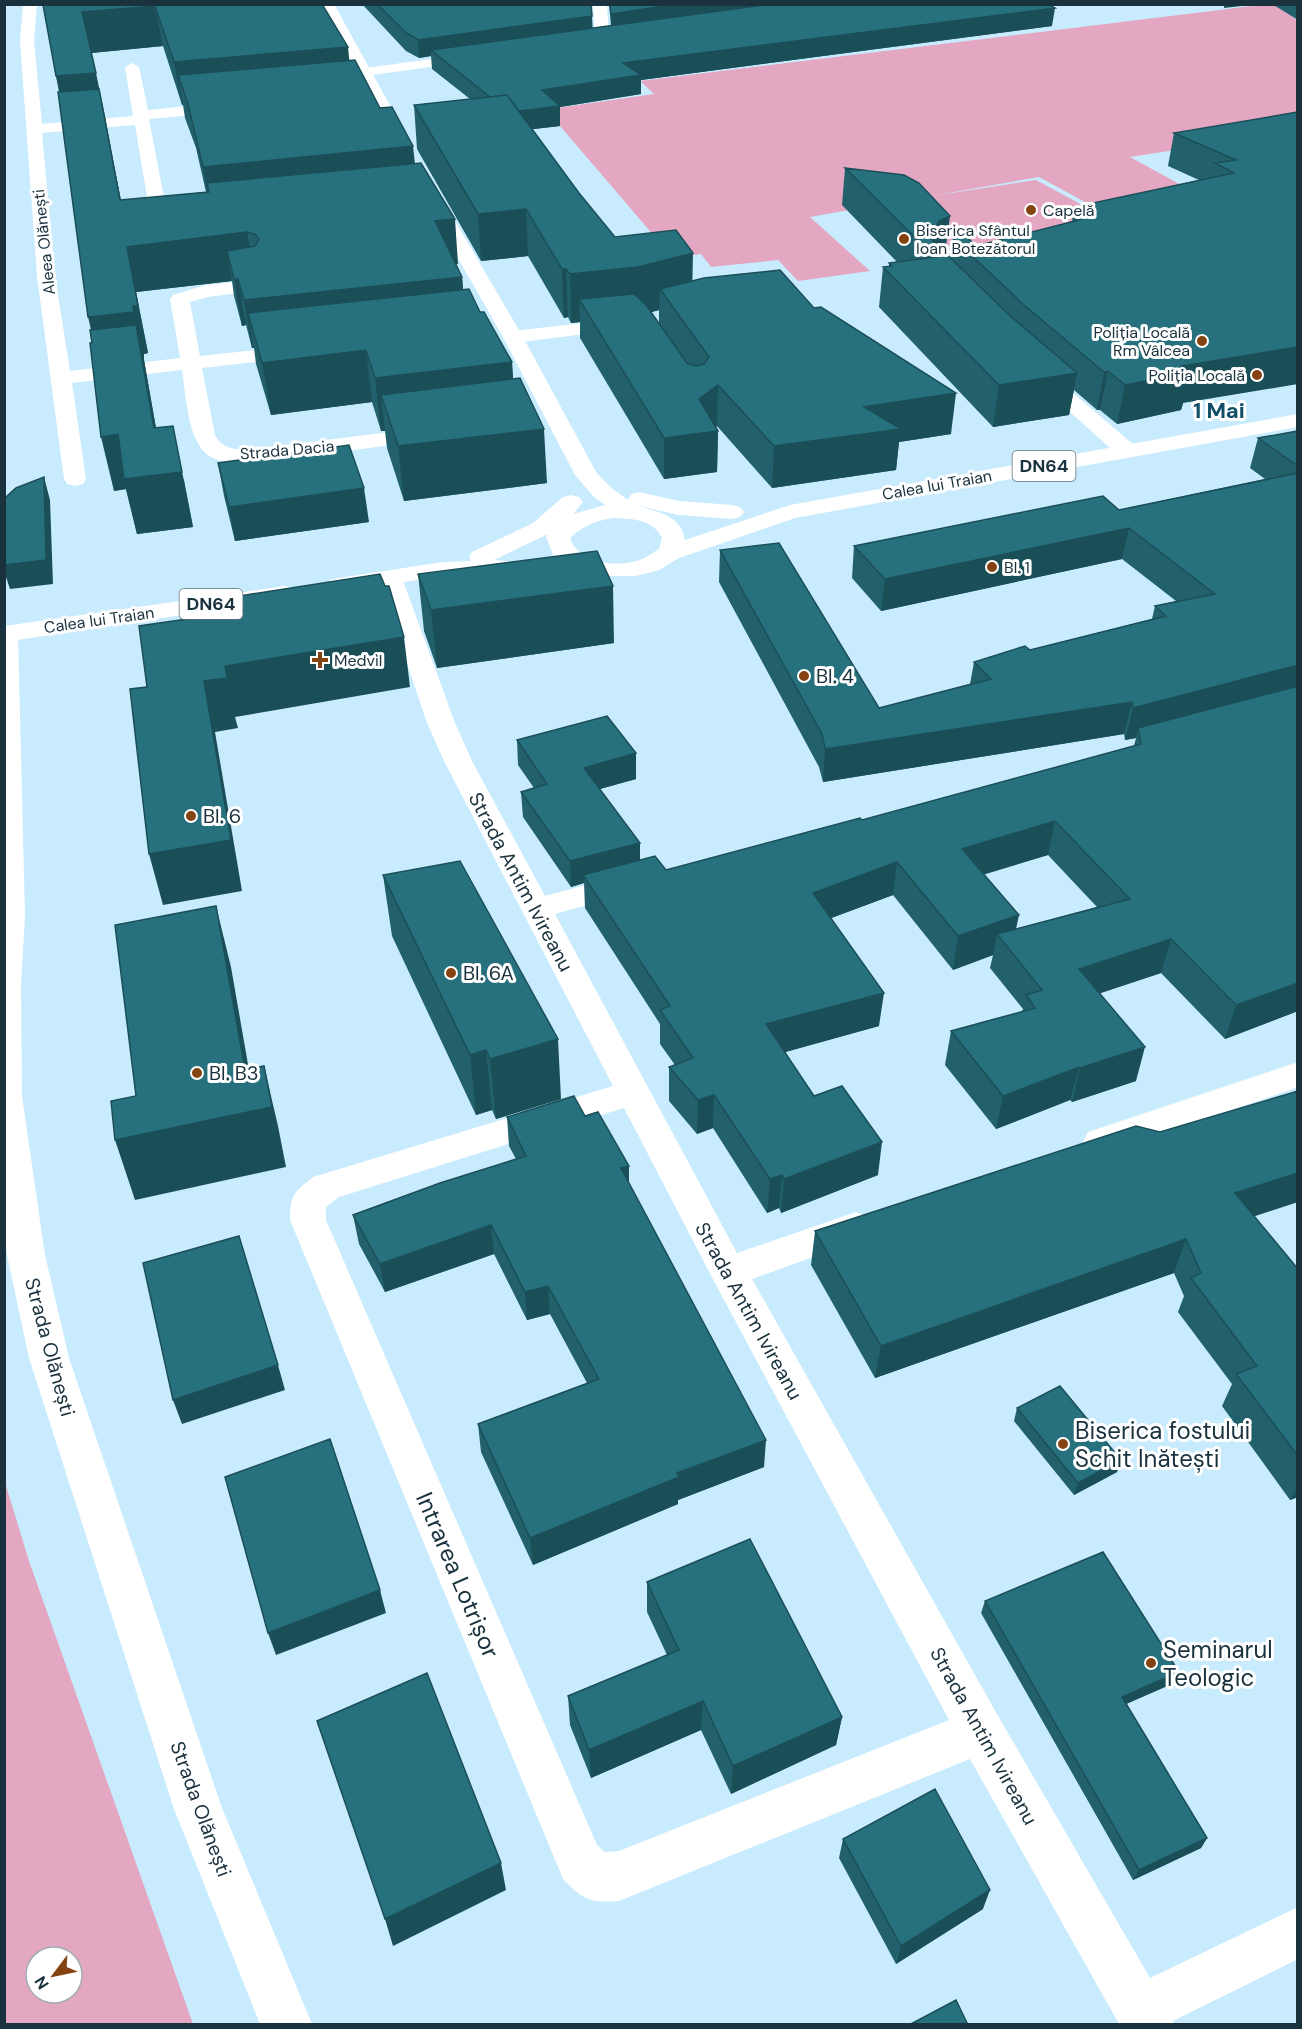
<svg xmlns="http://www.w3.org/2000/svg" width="1302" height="2029" font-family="'DM Sans',sans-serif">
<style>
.green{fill:#e3a7c1;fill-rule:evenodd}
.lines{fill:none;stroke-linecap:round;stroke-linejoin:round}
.minor{fill:#fff;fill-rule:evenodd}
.major{fill:#fff;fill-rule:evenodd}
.wall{fill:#22616c;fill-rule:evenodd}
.shaded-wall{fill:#1b4f58}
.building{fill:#27717e;stroke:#1b4f58;stroke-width:1.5}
.poi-dot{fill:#854311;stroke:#fff;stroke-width:2}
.labels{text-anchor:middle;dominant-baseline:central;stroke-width:6;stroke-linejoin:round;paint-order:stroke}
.far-poi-label{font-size:16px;fill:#1a323e;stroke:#fff;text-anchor:start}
.far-street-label{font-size:16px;fill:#1a323e;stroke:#fff}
.shield{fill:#fff;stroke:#5f7078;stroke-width:1.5}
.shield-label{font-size:18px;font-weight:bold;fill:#1a323e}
.poi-label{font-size:20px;fill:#1a323e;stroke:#fff;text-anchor:start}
.street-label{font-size:20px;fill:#1a323e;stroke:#fff}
.far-district-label{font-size:22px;font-weight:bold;fill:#114f69;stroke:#fff}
.near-poi-label{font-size:24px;fill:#1a323e;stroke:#fff;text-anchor:start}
.near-street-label{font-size:24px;fill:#1a323e;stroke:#fff}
</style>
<rect width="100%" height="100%" fill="#c9ebfe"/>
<path class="green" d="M 1260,5 L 1276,5 L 1297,20 L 1297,131 L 1130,157 L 1247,221 L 1153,239 L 1039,177 L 932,196 L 1036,180 L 1147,240 L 979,278 L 906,200 L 810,217 L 870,271 L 798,281 L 778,260 L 711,267 L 701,254 L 673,258 L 560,126 L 543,110 L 654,94 L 640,81 Z
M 4,1479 L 29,1561 L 193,2024 L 5,2024 ZM 36,1957 L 72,1957 L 72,1993 L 36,1993 Z"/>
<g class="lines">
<path class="minor" d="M 23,4 L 37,4 L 34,41 L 42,124 L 133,116 L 125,67 L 132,63 L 139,67 L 148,110 L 229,102 L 237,107 L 229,112 L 149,119 L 167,213 L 173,217 L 189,219 L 192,223 L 189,227 L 163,226 L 150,215 L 135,125 L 42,133 L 55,276 L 70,371 L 180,358 L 170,299 L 173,295 L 206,285 L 255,280 L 262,282 L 264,286 L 262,290 L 208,297 L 190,302 L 200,356 L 301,345 L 308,347 L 311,351 L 308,355 L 301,357 L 202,368 L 215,435 C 222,448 232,449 246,450 L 430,427 L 438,429 L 441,434 L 438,439 L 246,464 C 234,463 219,462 209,456 C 187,441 186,394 182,370 L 72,383 L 86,479 L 83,484 L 75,486 L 67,484 L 64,479 L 37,276 L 20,41 Z
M 593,4 L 607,4 L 609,40 L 607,43 L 597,43 L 595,40 Z
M 477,53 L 482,54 L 484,57 L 482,60 L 365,76 L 358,72 L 365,68 Z
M 626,318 L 633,320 L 636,324 L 633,328 L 513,343 L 506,341 L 503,337 L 506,333 L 513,331 Z
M 1038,367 L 1045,369 L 1135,446 L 1138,451 L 1135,456 L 1127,458 L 1119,456 L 1031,377 L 1028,373 L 1031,369 Z
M 390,571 L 399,573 L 402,578 L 455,723 L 472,761 L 545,896 L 627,874 L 638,877 L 642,884 L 638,891 L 555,914 L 737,1253 L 856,1212 L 869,1217 L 875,1227 L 869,1237 L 752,1279 L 997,1714 L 1150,1978 L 1298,1907 L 1298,1959 L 1173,2021 L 1174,2024 L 1119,2024 L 970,1759 L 619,1901 C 590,1903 583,1900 563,1879 L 290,1220 C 290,1195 294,1192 313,1177 L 613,1086 L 444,761 L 427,723 L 378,578 L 381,573 ZM 624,1108 L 715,1283 L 949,1720 L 619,1851 L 605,1852 L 597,1845 L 326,1220 L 326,1207 L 339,1197 Z
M 5,626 L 14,629 L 18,634 L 25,916 L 21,984 L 22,1096 L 45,1255 L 69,1358 L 222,1808 L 312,2024 L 260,2024 L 174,1809 L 29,1358 L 7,1255 L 4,1233 Z
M 1298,1062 L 1298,1087 L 1101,1155 L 1088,1152 L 1083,1142 L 1088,1132 Z"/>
<path class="major" d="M 320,4 L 334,4 L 413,147 L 411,150 L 405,152 L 397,147 Z
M 435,197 L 441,198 L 444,202 L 523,337 L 596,472 L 610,487 L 628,500 L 631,494 L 639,492 L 679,501 L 732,505 L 740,507 L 744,512 L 740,517 L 732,519 L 679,515 L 635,505 C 656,512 681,514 685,540 L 790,505 L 1298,414 L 1298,427 L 795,518 L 679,558 L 659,570 L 636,576 L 596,576 L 570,569 L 554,557 L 546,537 L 548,534 L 494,560 L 514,562 L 517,567 L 514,572 L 443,576 L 339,592 L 330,590 L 327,585 L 330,580 L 339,578 L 443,562 L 471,561 L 469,557 L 472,552 L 533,523 L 563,497 L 571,495 L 579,497 L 583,502 L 573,514 L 605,505 L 594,497 L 575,475 L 503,337 L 426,202 L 429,198 ZM 612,518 C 631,519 652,518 662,538 L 659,549 C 652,553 645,559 637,561 C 613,567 579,564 570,538 C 583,526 595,521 612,518 Z
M 285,586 L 294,588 L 297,593 L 294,598 L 4,642 L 4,626 Z"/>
</g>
<path class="wall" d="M 322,4 L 349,61 L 415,163 L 458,264 L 456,264 L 462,277 L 463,289 L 480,312 L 512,362 L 513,379 L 547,483 L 404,501 L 387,448 L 385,431 L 381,431 L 372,402 L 271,415 L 256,364 L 254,348 L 252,348 L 246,325 L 242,326 L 234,296 L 232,281 L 136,292 L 148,353 L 144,354 L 144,360 L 156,428 L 184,480 L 193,527 L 137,534 L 126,489 L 114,491 L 92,343 L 91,330 L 59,92 L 43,5 ZM 163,46 L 182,105 L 183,105 L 185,118 L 196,148 L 206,192 L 121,200 L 91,53 Z
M 362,4 L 591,4 L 592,29 L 611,26 L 609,4 L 1065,4 L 1052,6 L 1052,26 L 641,80 L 641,94 L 560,107 L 560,126 L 532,129 L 579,193 L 615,237 L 693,281 L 814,308 L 951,434 L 899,442 L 896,470 L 772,488 L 717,426 L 716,427 L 718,431 L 717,472 L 664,479 L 580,338 L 580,322 L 571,323 L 568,317 L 564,318 L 528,256 L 481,261 L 417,149 L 414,105 L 470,99 L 432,69 L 431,56 L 419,58 L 406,51 ZM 659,310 L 659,324 L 651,312 Z
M 1272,4 L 1298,4 L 1298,20 Z
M 1298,112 L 1183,403 L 1181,410 L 1117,424 L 1100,410 L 1097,410 L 1074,390 L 1069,415 L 993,427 L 879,307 L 883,267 L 889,266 L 889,263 L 897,262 L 842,205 L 845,168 L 951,258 L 953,238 L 976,246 L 1072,222 L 1074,207 L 1199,180 L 1168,166 L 1174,133 Z
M 1298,431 L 1298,1011 L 1225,1039 L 1161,973 L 1100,993 L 1136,1081 L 1072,1102 L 1070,1100 L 996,1129 L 945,1065 L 951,1031 L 1022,1012 L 1023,1009 L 990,968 L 993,955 L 953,970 L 893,895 L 831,918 L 879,1026 L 785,1052 L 814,1096 L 878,1175 L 781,1213 L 779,1208 L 767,1213 L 713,1128 L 697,1134 L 669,1101 L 669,1067 L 675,1065 L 660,1044 L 660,1024 L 585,908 L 584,883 L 571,887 L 523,817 L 521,792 L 534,788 L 518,765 L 517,740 L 636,753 L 636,779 L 600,789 L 640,843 L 640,860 L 666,870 L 862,820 L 1134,746 L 1136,738 L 1125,740 L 1124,734 L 823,782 L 819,767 L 719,582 L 720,550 L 879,708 L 970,684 L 974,662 L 1030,650 L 1152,619 L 1155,606 L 1176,601 L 1122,559 L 881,611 L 852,578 L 854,546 L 1119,510 L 1265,479 L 1250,468 L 1258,438 ZM 1048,855 L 1097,907 L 1016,929 L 983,874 Z
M 218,463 L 369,522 L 235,541 L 224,496 Z
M 418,574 L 614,643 L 437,668 L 424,631 Z
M 383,875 L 561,1099 L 496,1119 L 492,1110 L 476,1115 L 392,936 Z
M 585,1116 L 629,1183 L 764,1467 L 678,1500 L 678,1504 L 533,1565 L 481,1452 L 478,1424 L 587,1383 L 550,1314 L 527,1320 L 494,1254 L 385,1292 L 359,1244 L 353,1215 L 516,1159 L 509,1146 L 507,1117 Z
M 1254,1217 L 1298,1269 L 1298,1497 L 1290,1500 L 1222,1406 L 1232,1384 L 1178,1312 L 1184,1296 L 1174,1273 L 875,1378 L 811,1265 L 815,1231 Z
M 1017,1408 L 1121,1460 L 1117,1472 L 1074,1495 L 1014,1421 Z
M 647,1582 L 842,1717 L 836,1745 L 731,1794 L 701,1730 L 591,1778 L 570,1725 L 568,1696 L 667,1655 L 647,1612 Z
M 985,1601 L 1174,1683 L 1126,1704 L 1207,1838 L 1201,1848 L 1133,1880 L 981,1613 Z
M 843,1839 L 983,1909 L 896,1964 L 839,1858 Z"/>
<path class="shaded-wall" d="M 44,4 L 308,4 L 155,6 L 163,46 L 91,53 L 50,33 Z
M 677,4 L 805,4 L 611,31 L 611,14 Z
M 1023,4 L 1065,4 L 1022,11 Z
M 1224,4 L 1260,4 L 1224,8 Z
M 1055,8 L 1052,26 L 641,80 L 641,94 L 560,107 L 560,126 L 510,132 L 509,113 L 542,90 L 623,63 Z
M 592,16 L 593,34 L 431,50 L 431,56 L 419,58 L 418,40 Z
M 348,47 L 352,89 L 178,75 L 183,105 L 182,105 L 174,62 Z
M 96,73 L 105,116 L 129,245 L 66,120 L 56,76 Z
M 413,146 L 418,192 L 207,183 L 212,213 L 211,213 L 203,167 Z
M 526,209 L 528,256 L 481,261 L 478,214 Z
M 950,216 L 945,254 L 930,238 L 939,221 Z
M 455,219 L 458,264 L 439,266 L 435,221 Z
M 247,232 L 255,278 L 238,280 L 246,325 L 242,326 L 234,279 L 227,251 L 232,281 L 136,292 L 148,353 L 144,354 L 144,360 L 164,474 L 173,426 L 193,527 L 137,534 L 126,489 L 114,491 L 101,437 L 118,434 L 164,474 L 100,365 L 88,317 L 127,247 Z
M 693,253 L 692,301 L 660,289 L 659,310 L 639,316 L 579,299 L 580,322 L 571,323 L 570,274 Z
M 562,269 L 566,269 L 568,317 L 564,318 Z
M 462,277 L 466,323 L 248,313 L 254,348 L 252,348 L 244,300 Z
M 1298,347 L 1298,384 L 1183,403 L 1181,410 L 1117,424 L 1125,385 L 1182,366 Z
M 366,350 L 372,402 L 271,415 L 262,363 Z
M 512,362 L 515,415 L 381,395 L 385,431 L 381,431 L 375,378 Z
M 1108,371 L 1100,410 L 1097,410 L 1104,372 Z
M 1077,373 L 1069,415 L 993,427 L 999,385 Z
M 718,385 L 717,426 L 708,432 L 718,431 L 717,472 L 664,479 L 664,438 L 699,399 Z
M 956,393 L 951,434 L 899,442 L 896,470 L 772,488 L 774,446 L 864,407 Z
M 544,429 L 547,483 L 404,501 L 398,446 Z
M 44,477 L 50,500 L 53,584 L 10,589 L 4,571 L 4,565 Z
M 364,488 L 369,522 L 235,541 L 229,507 Z
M 1129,528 L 1122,559 L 881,611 L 885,579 Z
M 613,586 L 614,643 L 437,668 L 431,610 Z
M 404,637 L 410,687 L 235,717 L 238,728 L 215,732 L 242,891 L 163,905 L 149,854 L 204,681 L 225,666 Z
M 1298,665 L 1298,695 L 1138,728 L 1136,738 L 1125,740 L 1133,708 Z
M 1132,702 L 1124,734 L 823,782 L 825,749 Z
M 636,753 L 636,779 L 585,793 L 584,768 Z
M 1055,821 L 1048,855 L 956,883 L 962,849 Z
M 640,843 L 640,868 L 583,875 L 584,883 L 571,887 L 570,861 Z
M 897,862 L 893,895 L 810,926 L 813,893 Z
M 216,906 L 231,967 L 256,1110 L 264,1066 L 278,1126 L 286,1167 L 135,1200 L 115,1140 L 245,1070 Z
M 1019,915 L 1012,948 L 997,934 L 993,955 L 953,970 L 958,936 Z
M 1171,939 L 1161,973 L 1071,1003 L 1079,969 Z
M 1298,983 L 1298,1011 L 1225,1039 L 1236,1005 Z
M 884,993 L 879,1026 L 764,1058 L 766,1024 Z
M 558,1039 L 561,1099 L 496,1119 L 490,1059 Z
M 1145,1047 L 1136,1081 L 1072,1102 L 1080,1068 Z
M 486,1050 L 492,1110 L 476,1115 L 470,1055 Z
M 1079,1067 L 1070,1100 L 996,1129 L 1003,1096 Z
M 714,1095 L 713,1128 L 697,1134 L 698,1100 Z
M 882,1142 L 878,1175 L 781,1213 L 784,1179 Z
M 629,1166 L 629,1195 L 621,1168 Z
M 1298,1173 L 1298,1202 L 1222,1227 L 1235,1193 Z
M 782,1175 L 779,1208 L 767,1213 L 770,1179 Z
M 491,1225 L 494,1254 L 385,1292 L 380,1264 Z
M 1186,1239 L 1174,1273 L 875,1378 L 881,1346 Z
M 548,1286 L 550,1314 L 527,1320 L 525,1292 Z
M 278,1365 L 285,1390 L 182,1424 L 173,1400 Z
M 766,1440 L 764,1467 L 678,1500 L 678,1504 L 533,1565 L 530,1538 L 677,1473 Z
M 1121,1460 L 1117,1472 L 1074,1495 L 1078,1483 Z
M 1298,1486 L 1298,1497 L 1290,1500 Z
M 380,1590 L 386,1613 L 276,1655 L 268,1633 Z
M 1179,1672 L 1174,1683 L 1117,1708 L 1122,1697 Z
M 703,1701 L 701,1730 L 591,1778 L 589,1750 Z
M 842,1717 L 836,1745 L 731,1794 L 733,1766 Z
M 1207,1838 L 1201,1848 L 1133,1880 L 1139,1870 Z
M 501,1863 L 506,1890 L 393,1946 L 385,1919 Z
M 990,1890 L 983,1909 L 896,1964 L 901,1946 Z"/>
<path class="building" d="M 54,4 L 322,4 L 348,47 L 174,62 L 155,6 L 82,12 L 96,73 L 56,76 L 43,5 Z
M 377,4 L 591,4 L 592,16 L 418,40 L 405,32 Z
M 610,4 L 677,4 L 611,14 Z
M 772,4 L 1048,4 L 1055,8 L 623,63 L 641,75 L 542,90 L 560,106 L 519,111 L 507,95 L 490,97 L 431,50 Z
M 355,60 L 380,108 L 392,107 L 413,146 L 203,167 L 188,104 L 178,75 Z
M 99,89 L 120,200 L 209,192 L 207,183 L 421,163 L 455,219 L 435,221 L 462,277 L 244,300 L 238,279 L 234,279 L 227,251 L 255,246 L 259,239 L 255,234 L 247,232 L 127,247 L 138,306 L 133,306 L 134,312 L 88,317 L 58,92 Z
M 507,95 L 579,193 L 615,237 L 676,230 L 693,253 L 638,267 L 570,274 L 566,269 L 562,269 L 526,209 L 478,214 L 414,105 Z
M 1298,112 L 1298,347 L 1182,366 L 1190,372 L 1125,385 L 1108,371 L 1104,372 L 1024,305 L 953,238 L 962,232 L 976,246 L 1091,217 L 1074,207 L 1234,173 L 1215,163 L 1236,160 L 1174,133 Z
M 845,168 L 904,175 L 919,183 L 950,216 L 939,221 L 930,238 L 1007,313 L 1077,373 L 999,385 L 883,267 L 892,266 L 889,263 L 935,257 Z
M 780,270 L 814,308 L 821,307 L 956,393 L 864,407 L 901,429 L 774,446 L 718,385 L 699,399 L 718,431 L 664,438 L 579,299 L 634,294 L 646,305 L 687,363 L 696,366 L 704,364 L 709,357 L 660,289 L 704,278 Z
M 469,289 L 480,312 L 484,312 L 512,362 L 375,378 L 366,350 L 262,363 L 248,313 Z
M 136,325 L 154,428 L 173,426 L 182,472 L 124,479 L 118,434 L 101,437 L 90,343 L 92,343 L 90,330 Z
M 520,378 L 544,429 L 398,446 L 381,395 Z
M 1298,431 L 1298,466 L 1258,438 Z
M 349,445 L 364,488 L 229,507 L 218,463 Z
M 1298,473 L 1298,665 L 1133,708 L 1132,702 L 825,749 L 822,734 L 720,550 L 779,543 L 879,708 L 991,679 L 974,662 L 1025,646 L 1030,650 L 1166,616 L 1155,606 L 1215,594 L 1129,528 L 885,579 L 854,546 L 1103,496 L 1119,510 Z
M 44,477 L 46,560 L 4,565 L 4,502 L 6,497 L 16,488 Z
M 597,551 L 613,586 L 431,610 L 418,574 Z
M 380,574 L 385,586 L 389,586 L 404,637 L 225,666 L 227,678 L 204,681 L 231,840 L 149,854 L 130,689 L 147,687 L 139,626 L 243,611 L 239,596 Z
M 1298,686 L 1298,983 L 1236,1005 L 1171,939 L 1079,969 L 1145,1047 L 1080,1068 L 1079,1067 L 1003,1096 L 951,1031 L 1035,1008 L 1026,995 L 1042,990 L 997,934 L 1130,899 L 1055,821 L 962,849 L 1019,915 L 958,936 L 897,862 L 813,893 L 884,993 L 766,1024 L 814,1096 L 842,1086 L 882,1142 L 784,1179 L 782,1175 L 770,1179 L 714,1095 L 698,1100 L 669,1067 L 693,1058 L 660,1010 L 670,1006 L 583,875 L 655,856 L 666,870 L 860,818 L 862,820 L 1141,744 L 1138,728 Z
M 607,716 L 636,753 L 584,768 L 640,843 L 570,861 L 521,792 L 547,784 L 517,740 Z
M 460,861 L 558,1039 L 490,1059 L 486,1050 L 470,1055 L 383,875 Z
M 216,906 L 245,1070 L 264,1066 L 272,1107 L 115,1140 L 111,1101 L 136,1096 L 115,925 Z
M 1298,1091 L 1298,1173 L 1235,1193 L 1298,1269 L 1298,1456 L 1236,1374 L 1257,1366 L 1191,1278 L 1201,1273 L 1186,1239 L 881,1346 L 815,1231 L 1136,1126 L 1160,1132 Z
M 574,1096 L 585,1116 L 598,1112 L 629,1166 L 621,1168 L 766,1440 L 677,1473 L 679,1477 L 530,1538 L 478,1424 L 599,1379 L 548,1286 L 525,1292 L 491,1225 L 380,1264 L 353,1215 L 440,1183 L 526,1156 L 507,1117 Z
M 239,1236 L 278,1365 L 173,1400 L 143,1263 Z
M 1060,1386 L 1121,1460 L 1078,1483 L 1017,1408 Z
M 330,1439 L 380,1590 L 268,1633 L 225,1477 Z
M 750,1539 L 842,1717 L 733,1766 L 703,1701 L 589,1750 L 568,1696 L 679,1650 L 647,1582 Z
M 1103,1552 L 1179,1672 L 1122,1697 L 1207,1838 L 1139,1870 L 985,1601 Z
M 427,1673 L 501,1863 L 385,1919 L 317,1721 Z
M 935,1789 L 990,1890 L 901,1946 L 843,1839 Z
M 956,2000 L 968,2025 L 909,2025 Z"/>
<g class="poi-dot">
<circle cx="1031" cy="210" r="6"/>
<circle cx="904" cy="239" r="6"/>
<circle cx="1202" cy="341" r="6"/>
<circle cx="1257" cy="375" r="6"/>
<circle cx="992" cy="567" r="6"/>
<path d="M317 651h6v6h6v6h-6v6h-6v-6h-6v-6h6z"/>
<circle cx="804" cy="676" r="6"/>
<circle cx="191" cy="816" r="6"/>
<circle cx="451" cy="973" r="6"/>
<circle cx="197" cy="1073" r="6"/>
<circle cx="1063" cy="1444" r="6"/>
<circle cx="1151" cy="1663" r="6"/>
</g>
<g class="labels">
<g class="far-poi-label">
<text x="1043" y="210">Capelă</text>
<text x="916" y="230">Biserica Sfântul<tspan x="916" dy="18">Ioan Botezătorul</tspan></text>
<text x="1190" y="332" text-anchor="end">Poliția Locală<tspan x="1190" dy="18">Rm Vâlcea</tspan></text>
<text x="1245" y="375" text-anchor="end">Poliția Locală</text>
<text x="1004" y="567">Bl. 1</text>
<text x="334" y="660">Medvil</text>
</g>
<g class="far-street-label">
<text transform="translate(44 242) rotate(-96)">Aleea Olănești</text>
<text transform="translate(287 450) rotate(-5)">Strada Dacia</text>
<text transform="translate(937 485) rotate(-10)">Calea lui Traian</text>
<text transform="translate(99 620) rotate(-8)">Calea lui Traian</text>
</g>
<g class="shield">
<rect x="1012.5" y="451" width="63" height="30" rx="4.5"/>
<rect x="179.5" y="589" width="63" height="30" rx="4.5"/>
</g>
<g class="shield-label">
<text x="1044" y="466">DN64</text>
<text x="211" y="604">DN64</text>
</g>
<g class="poi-label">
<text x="816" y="676">Bl. 4</text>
<text x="203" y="816">Bl. 6</text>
<text x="463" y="973">Bl. 6A</text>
<text x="209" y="1073">Bl. B3</text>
</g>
<g class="street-label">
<text transform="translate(521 882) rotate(62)">Strada Antim Ivireanu</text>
<text transform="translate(749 1311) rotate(61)">Strada Antim Ivireanu</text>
<text transform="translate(50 1347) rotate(75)">Strada Olănești</text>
<text transform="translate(984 1736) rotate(61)">Strada Antim Ivireanu</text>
<text transform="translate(201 1809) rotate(70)">Strada Olănești</text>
</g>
<g class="far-district-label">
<text x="1219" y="410">1 Mai</text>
</g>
<g class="near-poi-label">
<text x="1075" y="1430">Biserica fostului<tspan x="1075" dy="28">Schit Inătești</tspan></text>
<text x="1163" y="1649">Seminarul<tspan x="1163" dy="28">Teologic</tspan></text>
</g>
<g class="near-street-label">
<text transform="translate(458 1575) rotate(67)">Intrarea Lotrișor</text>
</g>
</g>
<rect width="1302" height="2029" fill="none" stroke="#1a323e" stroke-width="12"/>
<g transform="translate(54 1975) rotate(238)"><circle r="28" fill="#ffffff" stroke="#a3adb2" stroke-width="1.5"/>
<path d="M0-4.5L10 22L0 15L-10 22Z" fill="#854311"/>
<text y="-9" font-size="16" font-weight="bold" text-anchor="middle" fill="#1a323e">N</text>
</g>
</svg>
